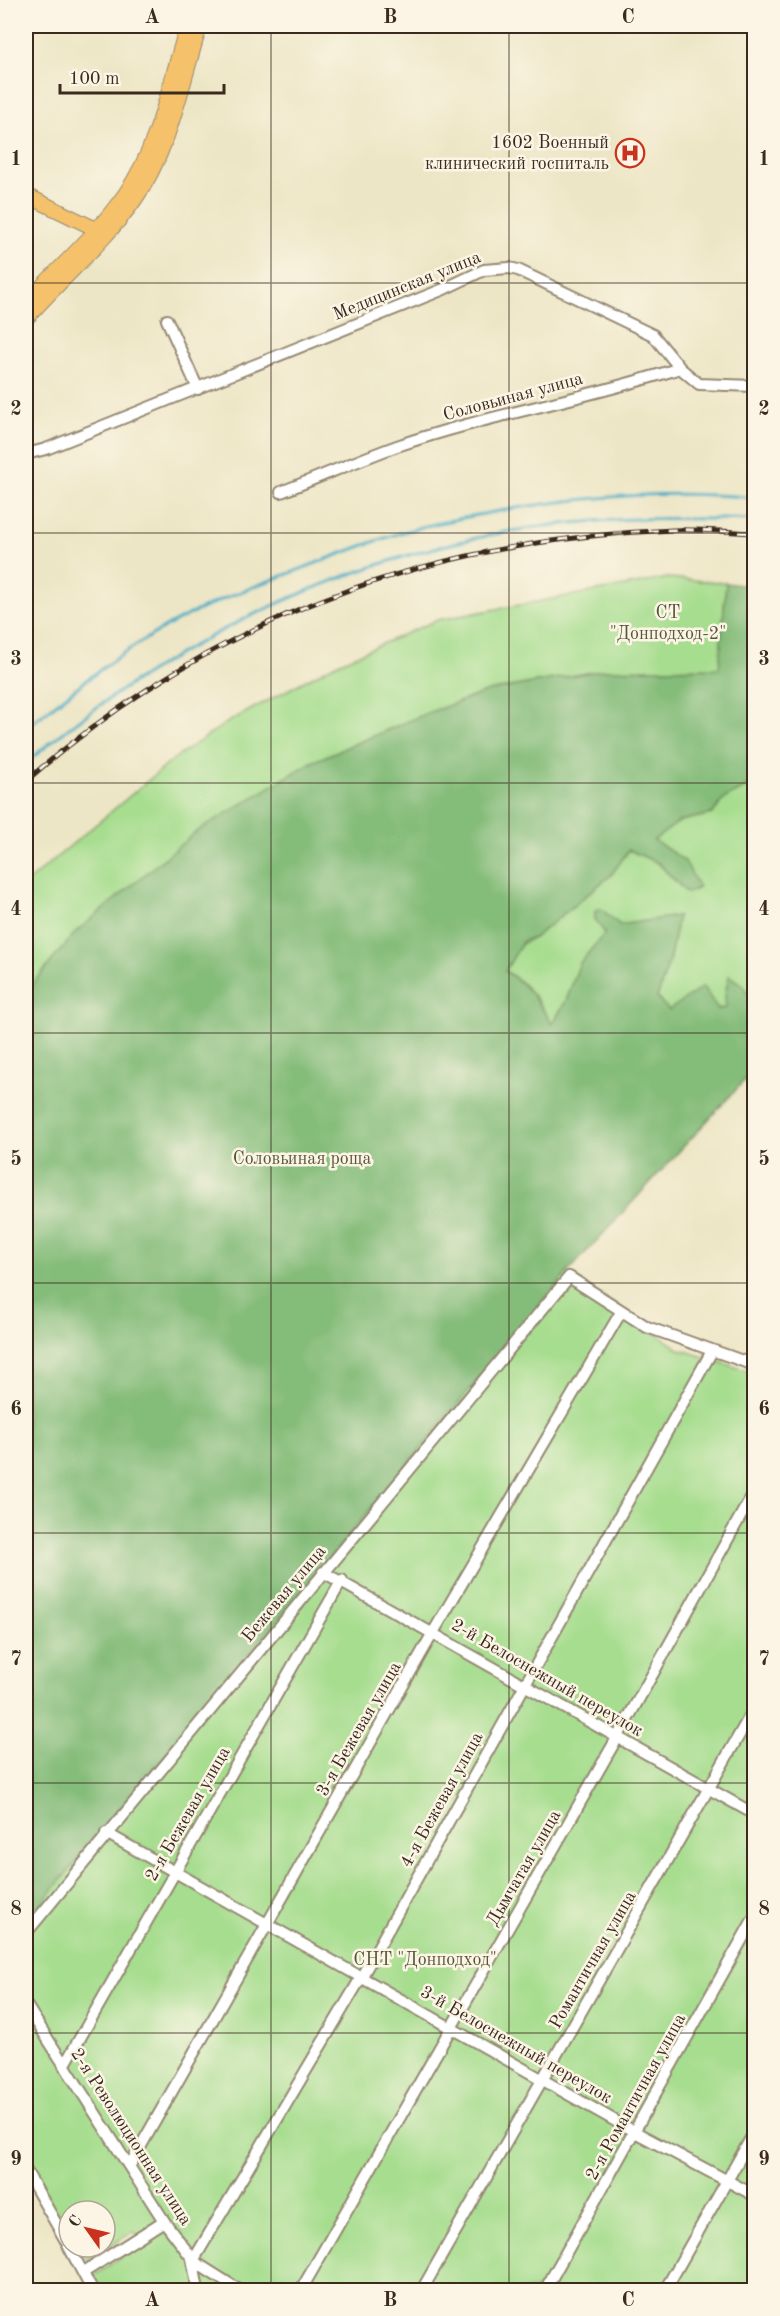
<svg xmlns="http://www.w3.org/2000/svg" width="780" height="2316" font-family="'Old Standard TT',serif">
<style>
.green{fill:#a6dd8e;stroke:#708456;stroke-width:1.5}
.forest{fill:#84bc79;stroke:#60734c;stroke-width:1.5}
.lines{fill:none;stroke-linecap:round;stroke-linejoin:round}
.stream{stroke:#45acc5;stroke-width:3}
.minor-casing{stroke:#948872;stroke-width:14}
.major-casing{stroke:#948872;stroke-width:16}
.minor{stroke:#fff;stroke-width:10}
.major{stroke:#f5c16b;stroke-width:14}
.rail-casing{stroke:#3b2a1e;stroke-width:5}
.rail{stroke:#fcf5e5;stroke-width:3;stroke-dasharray:9;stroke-linecap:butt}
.grid{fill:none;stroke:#3b2a1e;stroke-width:1.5;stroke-opacity:0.55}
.labels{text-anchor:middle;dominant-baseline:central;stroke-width:5;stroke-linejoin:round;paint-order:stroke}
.poi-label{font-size:18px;fill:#3b2a1e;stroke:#fcf5e5;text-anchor:end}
.street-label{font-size:18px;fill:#3b2a1e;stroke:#fcf5e5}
.park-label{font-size:18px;fill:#56573a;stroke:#fcf5e5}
.neatline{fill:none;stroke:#3b2a1e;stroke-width:2}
.grid-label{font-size:20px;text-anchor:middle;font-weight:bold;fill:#3b2a1e}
</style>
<rect width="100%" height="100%" fill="#fcf5e5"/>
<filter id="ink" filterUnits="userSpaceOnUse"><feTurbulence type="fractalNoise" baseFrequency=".0167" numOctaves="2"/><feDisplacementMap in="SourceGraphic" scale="12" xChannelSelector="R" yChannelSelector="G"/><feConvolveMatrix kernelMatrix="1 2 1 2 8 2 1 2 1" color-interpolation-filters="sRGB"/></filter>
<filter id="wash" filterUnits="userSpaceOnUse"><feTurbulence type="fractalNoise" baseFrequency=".008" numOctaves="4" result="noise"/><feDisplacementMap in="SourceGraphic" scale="24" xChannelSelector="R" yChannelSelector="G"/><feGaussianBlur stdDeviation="1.35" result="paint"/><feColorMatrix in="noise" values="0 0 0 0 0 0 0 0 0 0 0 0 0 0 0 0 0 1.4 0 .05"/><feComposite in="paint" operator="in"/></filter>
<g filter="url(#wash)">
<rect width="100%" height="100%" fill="#ede6c6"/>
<path class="green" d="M 668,578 L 726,583 L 720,668 L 603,670 L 489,691 L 425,714 L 312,762 L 197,831 L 76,932 L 26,992 L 26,883 L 175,758 L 228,722 L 336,664 L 437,620 Z
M 754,783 L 754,870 L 748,877 L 754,887 L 754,1002 L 742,985 L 730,976 L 725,995 L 727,1008 L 669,1011 L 657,998 L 669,962 L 678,916 L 619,925 L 601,909 L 595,919 L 605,933 L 580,963 L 566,1001 L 552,1025 C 540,1001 527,984 505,971 C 513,955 517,943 534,938 L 611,875 L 629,850 L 658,863 L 687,893 L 698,888 L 684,861 L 654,840 L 680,821 L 712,814 L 725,798 Z
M 567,1273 L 679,1349 L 754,1373 L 754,2290 L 103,2290 L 93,2277 L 142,2241 L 134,2231 L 87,2260 L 78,2247 L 105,2247 L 105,2211 L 69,2211 L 69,2234 L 26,2168 L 26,1922 Z"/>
<path class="forest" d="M 726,583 L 754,587 L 754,783 L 725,798 L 712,814 L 680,821 L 654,840 L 685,861 L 699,888 L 687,893 L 658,863 L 629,850 L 611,875 L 534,938 L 523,941 L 505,971 C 528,985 538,1002 552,1024 L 566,1001 L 580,963 L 605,933 L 595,919 L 595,910 L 601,909 L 620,925 L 678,916 L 669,962 L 657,998 L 669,1010 L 703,987 L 718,1009 L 726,1008 L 725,995 L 729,976 L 742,985 L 754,1002 L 754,1070 L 567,1273 L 26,1922 L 26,992 L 76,932 L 197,831 L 312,762 L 425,714 L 489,691 L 603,670 L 719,668 Z"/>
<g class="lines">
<path class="stream" d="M 26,728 C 68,694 110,660 157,632 C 197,608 242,591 285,575 C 330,558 376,539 422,527 C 525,502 649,487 754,498
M 26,763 C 162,646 329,565 506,532 C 588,517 671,517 754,520"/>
</g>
</g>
<g filter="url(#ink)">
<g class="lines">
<g class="minor-casing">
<path id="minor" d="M 167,320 L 198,389
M 26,454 L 46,449 L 444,289 L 484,270 L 509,268 L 518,270 L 653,335 L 680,368
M 281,492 C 320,477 358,460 397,446 C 490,414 587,399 680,368 L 699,384 L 754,386
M 323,1572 L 754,1814
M 106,1833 L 635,2132 L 754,2195
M 26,1933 L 569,1277 L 647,1327 L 754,1365
M 26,2005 L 164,2221 L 192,2258 L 198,2290
M 64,2066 L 342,1580
M 130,2165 L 434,1631 L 621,1312
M 26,2171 L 69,2246
M 69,2247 L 92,2290
M 84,2272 L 164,2221
M 239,2290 L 193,2261 L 362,1976 L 712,1351
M 301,2290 L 617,1738 L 754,1492
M 422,2290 L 754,1709
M 545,2290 L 754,1918
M 665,2290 L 754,2133"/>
</g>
<g class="major-casing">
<path id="major" d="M 26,195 L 102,232
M 26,303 C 59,267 97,234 125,194 C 159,146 170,81 187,26
M 26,319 C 61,279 103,244 134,201 C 170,151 182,83 200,26"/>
</g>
<use href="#minor" class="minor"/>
<use href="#major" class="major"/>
<g class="rail-casing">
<path id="rail" d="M 26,781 C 213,618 426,540 673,530 C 700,529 728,532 754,533"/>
</g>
<use href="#rail" class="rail"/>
</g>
</g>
<path class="grid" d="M 271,26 L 271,2290M 509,26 L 509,2290M 26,283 L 754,283M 26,533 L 754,533M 26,783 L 754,783M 26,1033 L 754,1033M 26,1283 L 754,1283M 26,1533 L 754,1533M 26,1783 L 754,1783M 26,2033 L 754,2033"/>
<defs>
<g id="hospital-ring" transform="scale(1.5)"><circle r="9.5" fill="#fcf5e5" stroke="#c8321e" stroke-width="1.5"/><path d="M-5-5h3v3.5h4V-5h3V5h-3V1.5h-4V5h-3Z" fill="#c8321e"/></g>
</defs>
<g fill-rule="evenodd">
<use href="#hospital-ring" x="630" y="153"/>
</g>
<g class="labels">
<g class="poi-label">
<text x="609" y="143">1602 Военный<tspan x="609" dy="21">клинический госпиталь</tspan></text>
</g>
<g class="street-label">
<text transform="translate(407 286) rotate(-22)">Медицинская улица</text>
<text transform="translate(513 397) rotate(-15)">Соловьиная улица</text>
<text transform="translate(284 1594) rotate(-50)">Бежевая улица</text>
<text transform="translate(547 1678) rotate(30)">2-й Белоснежный переулок</text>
<text transform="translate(359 1729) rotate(-60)">3-я Бежевая улица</text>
<text transform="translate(442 1800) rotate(-61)">4-я Бежевая улица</text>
<text transform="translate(188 1814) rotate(-60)">2-я Бежевая улица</text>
<text transform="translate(524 1868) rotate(-60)">Дымчатая улица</text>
<text transform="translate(593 1960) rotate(-60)">Романтичная улица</text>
<text transform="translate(516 2045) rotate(30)">3-й Белоснежный переулок</text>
<text transform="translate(636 2097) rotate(-61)">2-я Романтичная улица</text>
<text transform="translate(131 2137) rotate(57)">2-я Революционная улица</text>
</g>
<g class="park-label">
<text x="668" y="613">СТ<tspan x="668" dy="21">"Донподход-2"</tspan></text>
<text x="302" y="1159">Соловьиная роща</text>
<text x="425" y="1960">СНТ "Донподход"</text>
</g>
</g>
<rect width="780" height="2316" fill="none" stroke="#fcf5e5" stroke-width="66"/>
<g transform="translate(87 2229) rotate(304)"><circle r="28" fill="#fcf5e5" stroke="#afa495" stroke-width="1.5"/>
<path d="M0-4.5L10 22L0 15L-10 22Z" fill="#c8321e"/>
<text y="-9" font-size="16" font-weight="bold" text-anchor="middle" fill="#3b2a1e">С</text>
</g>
<path d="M60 84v9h164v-9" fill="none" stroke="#3b2a1e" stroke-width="3"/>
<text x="69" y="84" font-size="18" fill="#3b2a1e" stroke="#fcf5e5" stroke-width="4.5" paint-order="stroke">100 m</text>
<rect x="33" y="33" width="714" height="2250" class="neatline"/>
<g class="grid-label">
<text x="152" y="23">A</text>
<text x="390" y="23">B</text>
<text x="628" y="23">C</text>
<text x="16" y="165">1</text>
<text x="764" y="165">1</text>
<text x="16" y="415">2</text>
<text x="764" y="415">2</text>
<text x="16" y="665">3</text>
<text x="764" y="665">3</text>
<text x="16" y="915">4</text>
<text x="764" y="915">4</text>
<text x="16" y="1165">5</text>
<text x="764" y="1165">5</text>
<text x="16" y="1415">6</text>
<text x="764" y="1415">6</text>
<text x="16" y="1665">7</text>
<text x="764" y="1665">7</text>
<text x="16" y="1915">8</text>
<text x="764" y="1915">8</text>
<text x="16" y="2165">9</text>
<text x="764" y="2165">9</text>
<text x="152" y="2306">A</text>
<text x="390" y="2306">B</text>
<text x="628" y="2306">C</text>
</g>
</svg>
